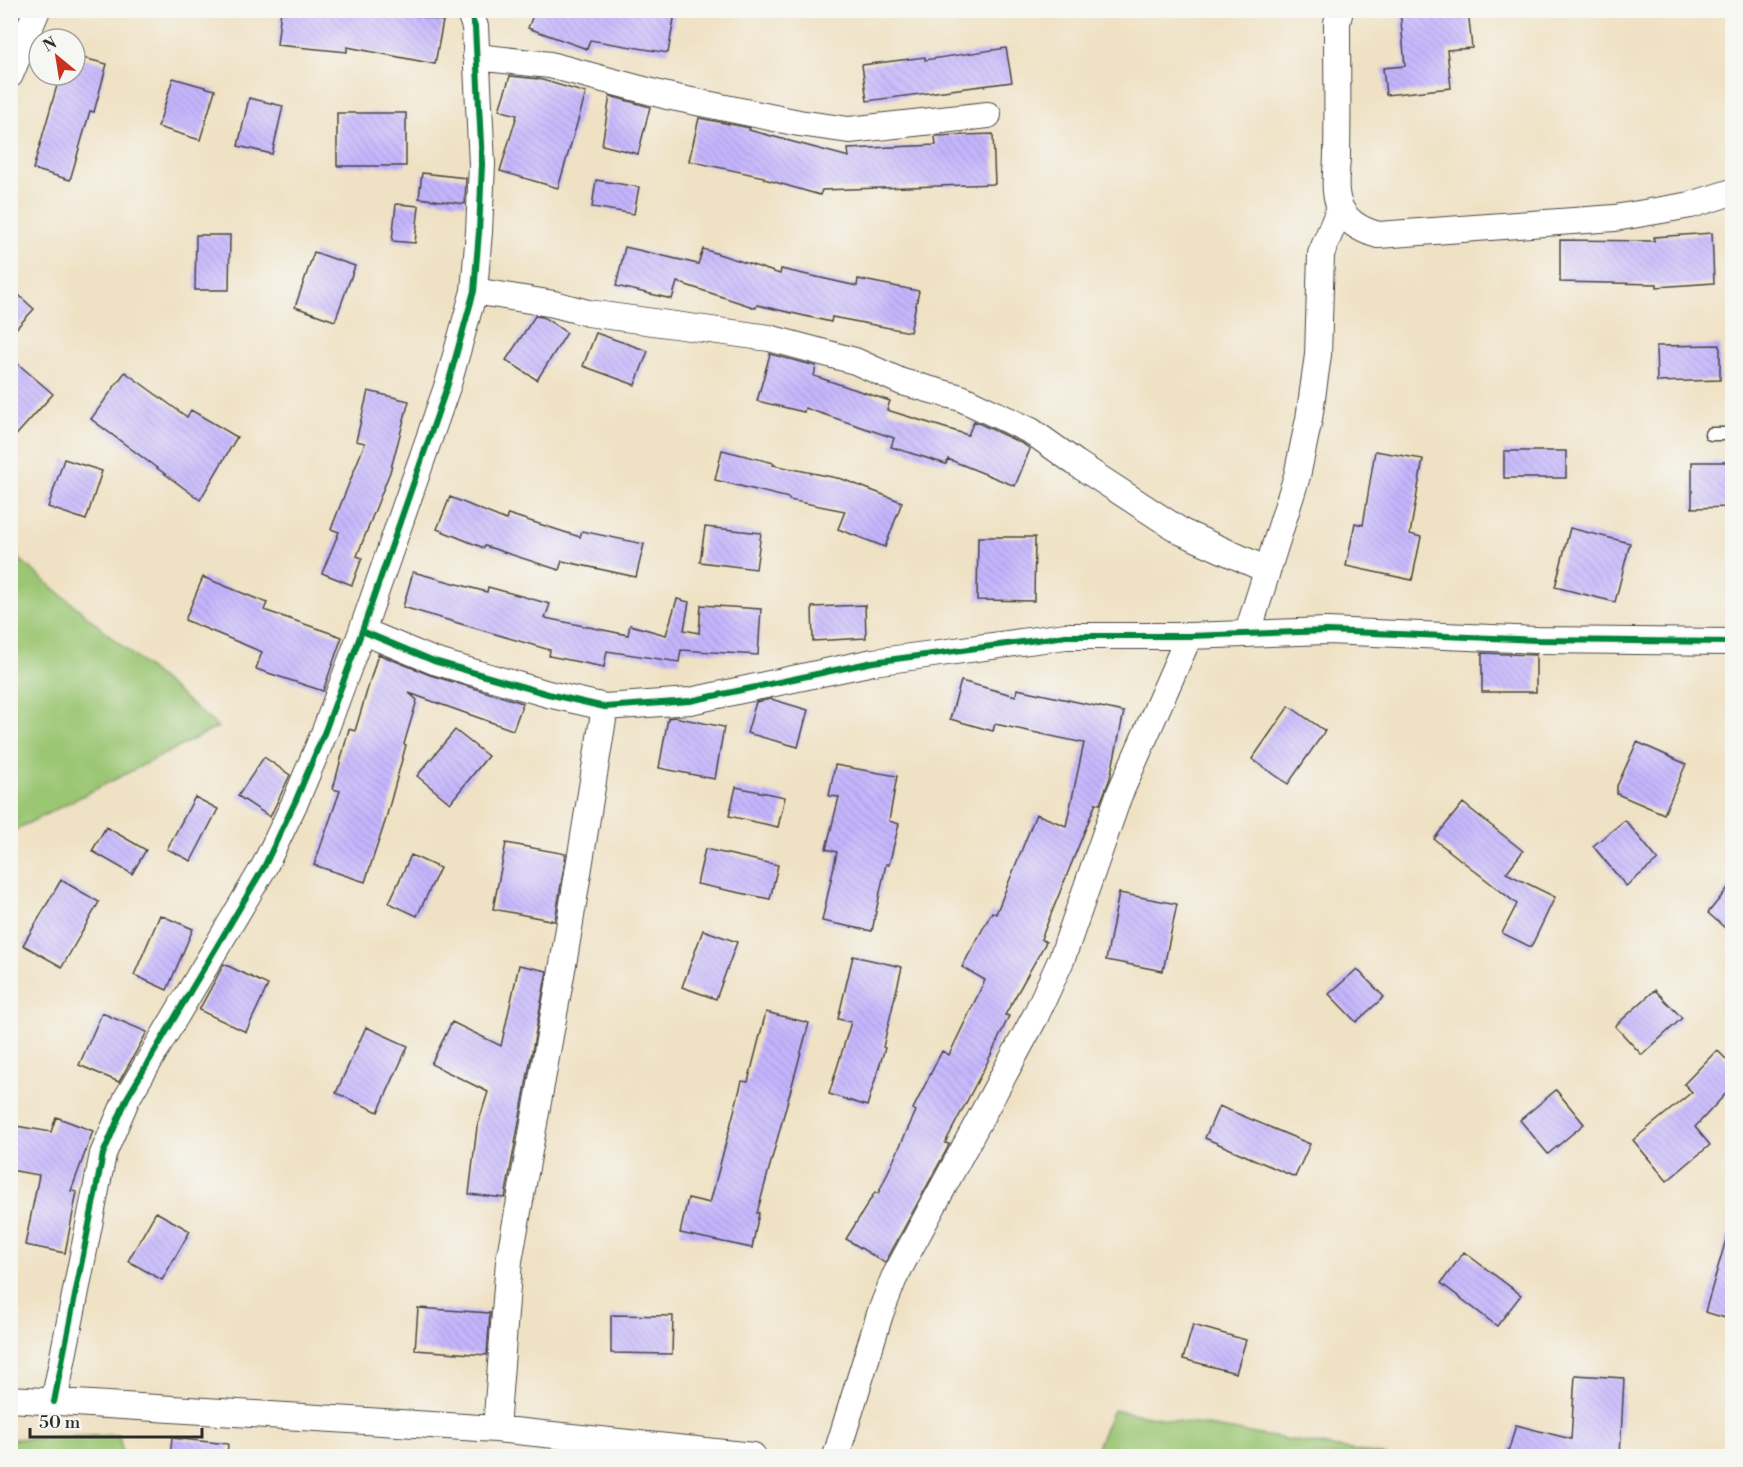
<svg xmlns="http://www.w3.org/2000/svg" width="1743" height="1467" font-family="'Libre Bodoni',serif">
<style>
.green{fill:#9bc673;stroke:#63784f;stroke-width:1.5}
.building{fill:url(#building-back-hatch)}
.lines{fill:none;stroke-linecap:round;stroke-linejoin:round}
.lane-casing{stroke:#484642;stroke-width:15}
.street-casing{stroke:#484642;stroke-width:28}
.lane{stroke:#fff;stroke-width:12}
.street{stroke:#fff;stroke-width:26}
.cycleway-casing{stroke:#f6f6f2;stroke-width:10}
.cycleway{stroke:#00873e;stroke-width:6}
</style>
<defs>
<pattern id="building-back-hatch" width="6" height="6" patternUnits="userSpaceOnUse" patternTransform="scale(1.5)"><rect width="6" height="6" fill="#c5b5fd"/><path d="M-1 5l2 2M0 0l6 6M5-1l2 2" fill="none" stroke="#a99cd9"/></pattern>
</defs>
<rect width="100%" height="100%" fill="#f6f6f2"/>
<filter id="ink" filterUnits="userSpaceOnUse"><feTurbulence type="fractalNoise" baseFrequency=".0167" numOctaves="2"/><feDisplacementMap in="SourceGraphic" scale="12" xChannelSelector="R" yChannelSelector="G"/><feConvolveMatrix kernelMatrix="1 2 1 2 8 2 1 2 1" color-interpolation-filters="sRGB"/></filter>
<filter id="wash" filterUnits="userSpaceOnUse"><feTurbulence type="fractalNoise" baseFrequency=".008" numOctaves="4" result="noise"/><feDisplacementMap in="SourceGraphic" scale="24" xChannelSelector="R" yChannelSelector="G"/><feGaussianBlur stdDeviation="1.35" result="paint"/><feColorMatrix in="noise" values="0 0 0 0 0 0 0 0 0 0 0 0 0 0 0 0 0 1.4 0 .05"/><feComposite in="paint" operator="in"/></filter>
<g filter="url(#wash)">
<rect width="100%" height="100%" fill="#efe1c3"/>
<path class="green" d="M 11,552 L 218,727 L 11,832 Z
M 1113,1410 L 1386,1456 L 1093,1456 Z
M 119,1435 L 123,1456 L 11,1456 L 11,1439 Z"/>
<g id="blocks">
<path class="building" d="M 281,10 L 390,10 L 443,21 L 435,64 L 347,47 L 347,52 L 277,45 Z
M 535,10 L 658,10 L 675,13 L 668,53 L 590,40 L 587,49 L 528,28 Z
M 1400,10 L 1468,10 L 1472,48 L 1447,50 L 1451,88 L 1386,95 L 1383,68 L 1405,66 Z
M 1006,48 L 1012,82 L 867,101 L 862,65 L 925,57 L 925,60 Z
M 75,56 L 107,64 L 94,112 L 90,111 L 70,180 L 33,169 L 60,75 L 75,75 Z
M 510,76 L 539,79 L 586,93 L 558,188 L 500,171 L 517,115 L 499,110 Z
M 173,78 L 215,90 L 200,140 L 158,127 Z
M 610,96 L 650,107 L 638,154 L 602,145 Z
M 249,98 L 283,106 L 272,154 L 238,146 Z
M 337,113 L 406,113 L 406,166 L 337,166 Z
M 699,118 L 750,128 L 749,130 L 849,157 L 848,149 L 936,145 L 935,136 L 993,134 L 995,184 L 822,190 L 820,195 L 764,179 L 764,177 L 689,161 Z
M 422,173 L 466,178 L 465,204 L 419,198 Z
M 596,180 L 639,187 L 634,214 L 592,207 Z
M 396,204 L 419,206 L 415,243 L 392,241 Z
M 1712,233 L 1714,283 L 1657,287 L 1657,284 L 1560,282 L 1560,240 L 1654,241 L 1654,237 Z
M 196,235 L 230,235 L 229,290 L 195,290 Z
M 625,247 L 698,264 L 703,249 L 780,274 L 781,269 L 857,286 L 858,279 L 919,291 L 910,332 L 832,317 L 831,322 L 757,305 L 756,308 L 677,282 L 672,299 L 616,286 Z
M 314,252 L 355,266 L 335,321 L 295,307 Z
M 10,287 L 34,309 L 10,335 Z
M 535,316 L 543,317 L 567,333 L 537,380 L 506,360 Z
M 596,333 L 648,351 L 635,385 L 583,366 Z
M 1720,345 L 1720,380 L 1657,382 L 1656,346 Z
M 770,354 L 816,366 L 814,376 L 890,401 L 887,410 L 968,435 L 974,421 L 1023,444 L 1030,449 L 1015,486 L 948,459 L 946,464 L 891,447 L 894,438 L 805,408 L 804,412 L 757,401 Z
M 10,357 L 53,394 L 10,442 Z
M 125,372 L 187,417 L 191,410 L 237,437 L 200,500 L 91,419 Z
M 368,391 L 409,401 L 390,472 L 357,556 L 362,558 L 352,585 L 322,573 L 339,532 L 331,529 L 365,443 L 356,441 Z
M 722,450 L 774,463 L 773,465 L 842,479 L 902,502 L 885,547 L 838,529 L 845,511 L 789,500 L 789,498 L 715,480 Z
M 1375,451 L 1423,459 L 1410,534 L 1421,537 L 1412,580 L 1346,566 L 1355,523 L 1363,525 Z
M 1504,451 L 1566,451 L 1566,478 L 1504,478 Z
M 64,459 L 102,471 L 86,520 L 48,507 Z
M 1692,462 L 1732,462 L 1732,507 L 1692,508 Z
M 450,497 L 506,520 L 508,514 L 580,537 L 582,531 L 644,544 L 636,577 L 562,561 L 559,570 L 485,546 L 484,548 L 437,529 Z
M 705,527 L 761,533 L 756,569 L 700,562 Z
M 1570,528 L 1630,543 L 1615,602 L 1555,587 Z
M 978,537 L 1035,537 L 1034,601 L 977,600 Z
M 413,572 L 487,592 L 488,587 L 550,604 L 545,618 L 628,635 L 630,625 L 666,635 L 677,599 L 689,602 L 684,630 L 699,633 L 701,605 L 761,609 L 758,655 L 681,650 L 679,662 L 607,651 L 604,667 L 549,656 L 550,650 L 403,607 Z
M 203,577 L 267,603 L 264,610 L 342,637 L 323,691 L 256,669 L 262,652 L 185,620 Z
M 865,605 L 866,638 L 813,641 L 812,607 Z
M 1482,653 L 1536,655 L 1536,692 L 1482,692 Z
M 378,654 L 430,675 L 523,703 L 513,730 L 409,693 L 417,700 L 404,744 L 406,745 L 385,822 L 365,882 L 314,865 L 340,791 L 333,789 L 349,729 L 355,731 Z
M 961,681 L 1016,696 L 1017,689 L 1124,712 L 1110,778 L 1100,804 L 1096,803 L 1041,939 L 1046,942 L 1005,1015 L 1009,1016 L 988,1061 L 945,1143 L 949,1144 L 947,1149 L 885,1263 L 846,1239 L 875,1192 L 878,1194 L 916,1111 L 913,1109 L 942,1051 L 949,1055 L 985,980 L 962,967 L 992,912 L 996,914 L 1036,814 L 1066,826 L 1084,743 L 995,724 L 993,731 L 950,719 Z
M 771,699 L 808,710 L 798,747 L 747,733 L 756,702 Z
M 1289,706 L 1325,731 L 1288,784 L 1252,759 Z
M 674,717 L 724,727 L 715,779 L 659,768 L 668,718 Z
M 455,730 L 488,756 L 450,803 L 417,776 Z
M 1637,742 L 1686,764 L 1664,814 L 1617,794 L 1617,786 Z
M 264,757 L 290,775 L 270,817 L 238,796 Z
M 835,765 L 897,776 L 889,821 L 899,824 L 889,865 L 886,864 L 872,931 L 822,921 L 837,852 L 826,849 L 839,797 L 829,796 Z
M 736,787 L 785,797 L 778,827 L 729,816 Z
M 195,797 L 218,809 L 191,861 L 167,849 Z
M 1463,803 L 1523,851 L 1506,873 L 1555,897 L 1531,947 L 1502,933 L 1517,904 L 1434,839 Z
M 1625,820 L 1658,860 L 1626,886 L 1593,846 Z
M 106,827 L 146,850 L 132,874 L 92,851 Z
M 506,843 L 566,854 L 555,921 L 493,909 Z
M 705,849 L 778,865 L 770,899 L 697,884 Z
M 411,855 L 440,868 L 417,916 L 389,903 Z
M 61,880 L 99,902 L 62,967 L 23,945 Z
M 1732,883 L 1732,934 L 1708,913 Z
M 1119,893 L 1177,904 L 1163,971 L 1106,960 Z
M 160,915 L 193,929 L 167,990 L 134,975 Z
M 703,930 L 737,942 L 716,999 L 682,987 Z
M 853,956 L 902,967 L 883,1047 L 885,1048 L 867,1106 L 829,1094 L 851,1022 L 838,1019 Z
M 224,964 L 268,985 L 246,1032 L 199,1010 Z
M 519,965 L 547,971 L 505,1198 L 469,1194 L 477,1127 L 488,1092 L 431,1064 L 452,1022 L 501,1046 Z
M 1357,969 L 1384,997 L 1356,1022 L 1329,994 Z
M 1655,990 L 1682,1018 L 1642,1055 L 1615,1026 Z
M 766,1012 L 809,1023 L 757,1213 L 759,1213 L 752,1248 L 680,1233 L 688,1198 L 710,1203 L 742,1081 L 748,1082 Z
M 102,1013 L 147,1032 L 119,1082 L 79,1065 Z
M 366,1027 L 408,1046 L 378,1112 L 336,1093 Z
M 1717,1050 L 1732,1065 L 1732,1087 L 1695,1127 L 1710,1145 L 1667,1181 L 1633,1140 L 1692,1092 L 1684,1084 Z
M 1556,1090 L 1584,1124 L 1548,1154 L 1520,1120 Z
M 1219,1106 L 1310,1144 L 1295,1177 L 1205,1138 Z
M 56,1117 L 93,1131 L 71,1191 L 77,1192 L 65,1253 L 25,1245 L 39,1175 L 10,1170 L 10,1125 L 51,1132 Z
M 156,1212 L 190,1231 L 162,1280 L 128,1261 Z
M 1727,1236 L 1732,1237 L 1732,1320 L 1705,1312 Z
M 1464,1252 L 1521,1295 L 1497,1326 L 1441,1283 Z
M 418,1308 L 490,1313 L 487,1355 L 415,1350 Z
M 611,1315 L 673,1316 L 672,1354 L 611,1353 Z
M 1193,1325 L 1246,1340 L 1236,1373 L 1183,1359 Z
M 1575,1375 L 1624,1378 L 1620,1456 L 1507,1456 L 1516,1425 L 1571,1439 Z
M 172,1438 L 228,1444 L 227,1456 L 170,1456 Z"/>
</g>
</g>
<g filter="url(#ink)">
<use href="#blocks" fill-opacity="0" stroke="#484642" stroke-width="1.5"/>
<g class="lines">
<g class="lane-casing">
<path id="lane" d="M 1711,434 L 1732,434"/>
</g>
<g class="street-casing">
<path id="street" d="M 1340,10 L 1337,23 C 1337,67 1338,110 1337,154 C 1337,171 1332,193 1341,209 C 1348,223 1364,231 1378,235 L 1615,218 L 1691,205 L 1732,192
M 476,57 L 550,65 L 667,96 L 799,123 L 849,130 L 988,115
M 10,75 L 37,10
M 474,291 L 554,304 L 588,313 L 769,338 L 855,361 L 902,382 L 961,398 L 1031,431 L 1076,463 L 1182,532 L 1267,570
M 362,631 L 434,661 L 548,694 L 605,707 L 690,701 L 873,662 L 1066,636 L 1189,636 L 1327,631 L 1537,640 L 1732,642
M 1248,632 L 1297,476 L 1309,419 L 1318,355 L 1321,254 L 1340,208
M 10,1399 L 496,1429 L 753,1456
M 54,1402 L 103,1154 L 127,1098 L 264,867 L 296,800 L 325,731 L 362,631 L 448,384 L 474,291 L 479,232 L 482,164 L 475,27 L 469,10
M 496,1429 L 509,1261 L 565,953 L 605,707
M 836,1456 L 880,1314 L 894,1278 L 1036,1015 L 1062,958 L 1119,795 L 1189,636"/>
</g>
<use href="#lane" class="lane"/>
<use href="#street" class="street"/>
<g class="cycleway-casing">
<path id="cycleway" d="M 362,631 L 434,661 L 548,694 L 605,707 L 690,701 L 873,662 L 1066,636 L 1189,636 L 1327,631 L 1537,640 L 1732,642
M 54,1402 L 103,1154 L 127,1098 L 264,867 L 296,800 L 325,731 L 362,631 L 448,384 L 474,291 L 479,232 L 482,164 L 475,27 L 469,10"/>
</g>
<use href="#cycleway" class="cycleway"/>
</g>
</g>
<rect width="1743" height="1467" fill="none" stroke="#f6f6f2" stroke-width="36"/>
<g transform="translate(57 57) rotate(330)"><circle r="28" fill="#f6f6f2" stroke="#a5a5a2" stroke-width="1.5"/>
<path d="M0-4.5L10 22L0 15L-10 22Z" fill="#c8321e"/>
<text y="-9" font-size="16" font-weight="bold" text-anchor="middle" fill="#2b2b2b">N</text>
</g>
<path d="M30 1428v9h172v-9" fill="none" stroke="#2b2b2b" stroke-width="3"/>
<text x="39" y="1428" font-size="18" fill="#2b2b2b" stroke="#f6f6f2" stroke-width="4.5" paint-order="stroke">50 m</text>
</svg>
